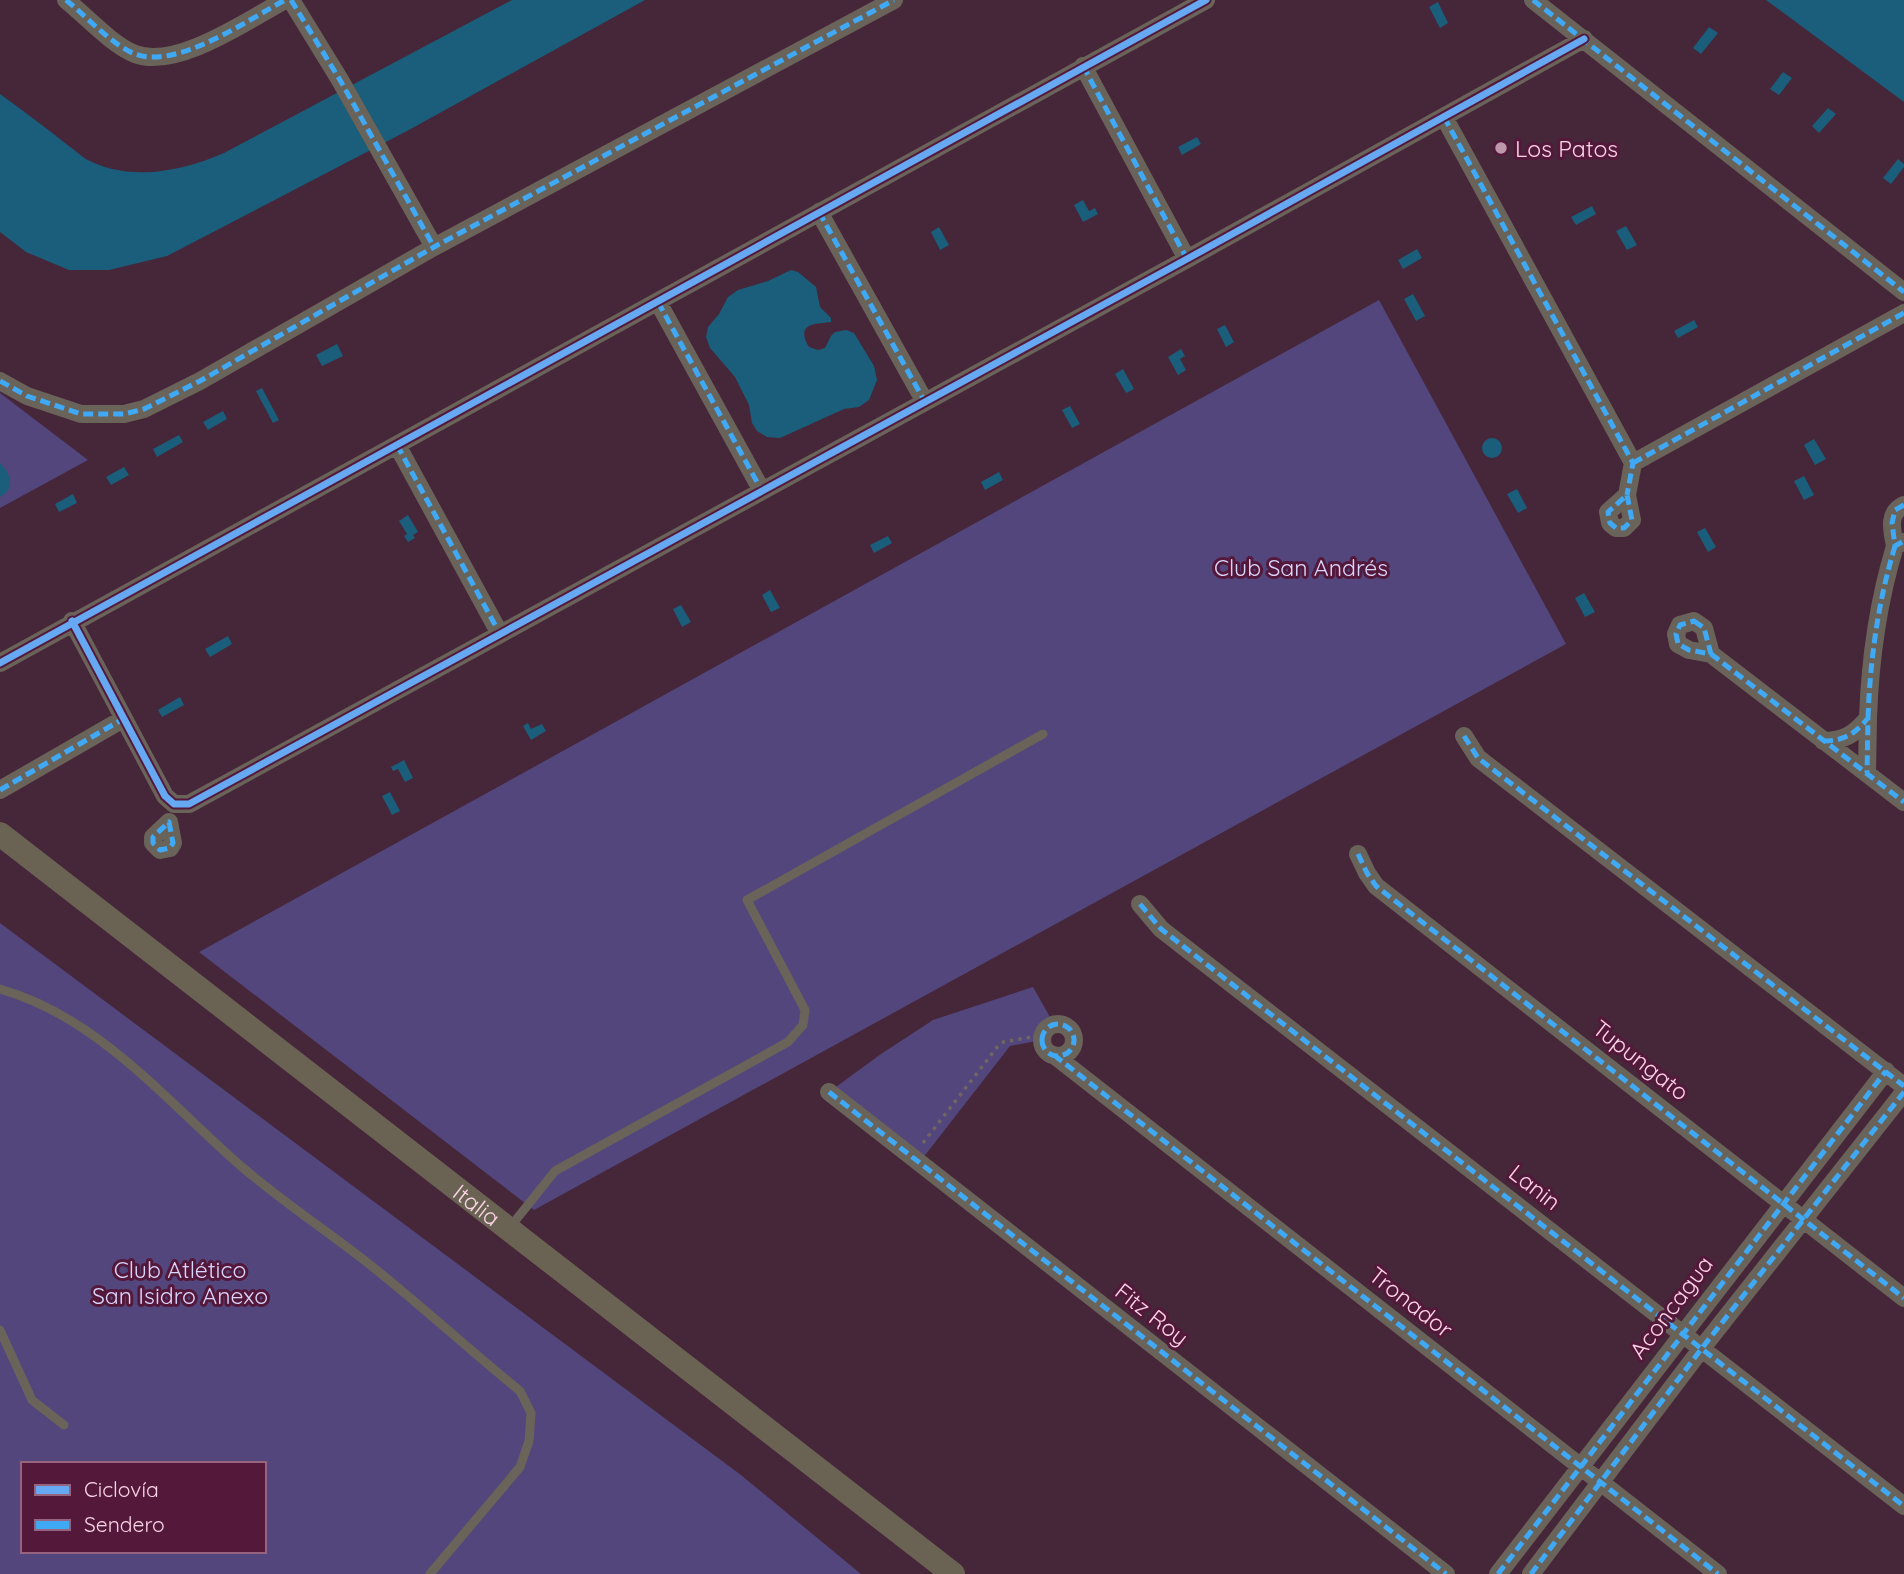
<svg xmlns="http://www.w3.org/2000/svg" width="1904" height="1574" font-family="Quicksand,sans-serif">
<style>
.green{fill:#52467c;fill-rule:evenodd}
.water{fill:#1a5e7b}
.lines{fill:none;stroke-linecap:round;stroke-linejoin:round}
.path{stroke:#706562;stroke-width:3.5;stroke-dasharray:3.5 5;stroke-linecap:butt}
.lane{stroke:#6a6359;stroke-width:9}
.street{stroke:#6a6359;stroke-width:18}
.secondary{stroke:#6a6354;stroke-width:24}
.quiet{stroke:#3fa9f5;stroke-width:5;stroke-dasharray:10 5;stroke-linecap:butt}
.cycleway-casing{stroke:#54183b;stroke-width:11}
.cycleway{stroke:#66a8f1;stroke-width:7}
.poi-dot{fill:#bc98aa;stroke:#54183b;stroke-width:2.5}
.labels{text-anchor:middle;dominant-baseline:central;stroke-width:6;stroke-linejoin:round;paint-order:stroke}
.poi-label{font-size:23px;fill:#fcd5e7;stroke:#54183b;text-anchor:start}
.park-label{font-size:23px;fill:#dad7ff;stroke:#54183b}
.street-label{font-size:23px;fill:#fcd5e7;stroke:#54183b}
</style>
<rect width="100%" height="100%" fill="#462639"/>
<path class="green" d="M 1379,300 L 1566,644 L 534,1210 L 199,952 Z
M 0,393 L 88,460 L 0,508 Z
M 0,923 L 741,1475 L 861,1574 L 0,1574 ZM 23,1464 L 264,1464 L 264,1551 L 23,1551 Z
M 1033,987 L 1054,1024 L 1045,1030 L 1042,1040 L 1010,1046 L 919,1163 L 829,1092 L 881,1054 L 933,1020 Z"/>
<path class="water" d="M 512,0 L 645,0 L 407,131 L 167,256 L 109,270 L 69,270 L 26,252 L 0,232 L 0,94 C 22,110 44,126 65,143 C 74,149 82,158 92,162 C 134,181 183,171 224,153 Z
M 1766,0 L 1904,0 L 1904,102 Z
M 1438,2 L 1448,23 L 1440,28 L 1429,7 Z
M 1709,27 L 1718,33 L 1701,54 L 1693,48 Z
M 1783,72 L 1792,78 L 1779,95 L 1770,89 Z
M 1828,108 L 1836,114 L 1819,133 L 1812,126 Z
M 1197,137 L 1201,144 L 1182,155 L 1178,147 Z
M 1898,159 L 1904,164 L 1904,167 L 1891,184 L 1883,178 Z
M 1083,200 L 1089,211 L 1095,208 L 1098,214 L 1083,222 L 1074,205 Z
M 1592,206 L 1596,214 L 1576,225 L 1571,217 Z
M 1626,226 L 1637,245 L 1627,250 L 1616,231 Z
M 939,227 L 949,245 L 940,250 L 931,232 Z
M 1417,249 L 1422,258 L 1403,269 L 1398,260 Z
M 791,270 L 798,272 L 816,287 L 820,307 L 831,318 L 831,322 C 818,324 794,322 809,347 L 818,350 L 825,348 L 831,336 L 835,332 L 846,330 L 854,333 L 874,366 L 877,380 L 869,400 L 859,407 L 844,409 L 780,438 L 767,437 L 757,431 L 752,423 L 749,405 L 735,377 L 710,348 L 706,337 L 708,327 L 719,314 L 728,297 L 738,290 L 768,281 Z
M 1413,294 L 1425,316 L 1416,321 L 1404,299 Z
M 1694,320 L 1698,327 L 1678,338 L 1674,331 Z
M 1225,325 L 1234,342 L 1226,347 L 1217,329 Z
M 337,344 L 343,356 L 322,366 L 316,355 Z
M 1181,349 L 1185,356 L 1180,359 L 1186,370 L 1178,375 L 1168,357 Z
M 1123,369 L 1134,389 L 1126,393 L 1115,374 Z
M 262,388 L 279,420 L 273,423 L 256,391 Z
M 1070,406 L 1080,424 L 1072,428 L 1062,410 Z
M 223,411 L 227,419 L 208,430 L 203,422 Z
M 179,435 L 183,442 L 157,457 L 153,449 Z
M1482 448a10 10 0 1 1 20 0a10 10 0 1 1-20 0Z
M 1814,439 L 1826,459 L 1815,465 L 1804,445 Z
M 0,463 C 11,474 16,488 0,497 Z
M 124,467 L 129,475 L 111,485 L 106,477 Z
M 999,472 L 1003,480 L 985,490 L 981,482 Z
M 1804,476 L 1814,495 L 1804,500 L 1794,481 Z
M 1517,489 L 1527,508 L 1518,513 L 1507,494 Z
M 73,494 L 77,503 L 59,512 L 55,504 Z
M 408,515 L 418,532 L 413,535 L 415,538 L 408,542 L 404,536 L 407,534 L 399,521 Z
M 1705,528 L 1716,547 L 1708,552 L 1697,532 Z
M 888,536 L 892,543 L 874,553 L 870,545 Z
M 770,590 L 780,608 L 771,612 L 762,595 Z
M 1584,593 L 1595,612 L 1585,617 L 1575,598 Z
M 681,605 L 691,622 L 682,627 L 673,609 Z
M 228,636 L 232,644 L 210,657 L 205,649 Z
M 180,697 L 184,705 L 162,717 L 158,710 Z
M 528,723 L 531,729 L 542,724 L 546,731 L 531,740 L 523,726 Z
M 404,760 L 413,778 L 405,782 L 398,769 L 393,771 L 391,767 Z
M 390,792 L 400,811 L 392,815 L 382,796 Z"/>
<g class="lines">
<path class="path" d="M 923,1143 L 998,1046 L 1003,1042 L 1043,1035"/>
<path class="lane" d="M 0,989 C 99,1017 167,1102 242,1167 C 283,1202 327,1231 369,1264 C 421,1305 469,1350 520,1391 L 531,1413 L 529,1441 L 520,1467 L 430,1574
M 511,1226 L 555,1171 L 788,1042 L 803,1025 L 805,1010 L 747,900 L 1043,734
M 0,1330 L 32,1400 L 64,1425"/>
<path class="street" d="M 66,0 C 86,16 112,45 135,54 C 176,70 248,20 285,0
M 291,0 L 340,80 L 434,247
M 1533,0 L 1904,292
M 1083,66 L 1187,259
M 1444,117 L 1633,463 L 1627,495
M 819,212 L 925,402
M 658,302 L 762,491
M 0,381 L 27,396 L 81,414 L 124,414 L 144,409 L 200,381 L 434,247 L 894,0
M 397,445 L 500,634
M 1633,463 L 1904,313
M 1627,495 L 1632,520 L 1624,528 L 1616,528 L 1610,523 L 1608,512 Z
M 1903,542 L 1895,546 C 1892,530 1887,513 1904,505
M 72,621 L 165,796 L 174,804 L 189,804 L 1187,259 L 1584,39
M 1694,621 L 1704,628 L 1711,654 L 1689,650 L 1678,644 L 1676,634 L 1680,625 Z
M 1711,654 L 1904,802
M 0,663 L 1206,0
M 1868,718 C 1870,660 1878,602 1895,546
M 1464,736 L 1478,758 L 1904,1086
M 1823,741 C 1844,741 1855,734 1868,718 L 1867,773
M 0,790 L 123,719
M 169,822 L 173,843 L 170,848 L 160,850 L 153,843 L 153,837 Z
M 1358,854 L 1367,873 L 1376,886 L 1904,1298
M 1140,904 L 1161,929 L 1904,1506
M1042 1040a16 16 0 1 1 32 0a16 16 0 1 1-32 0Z
M 1054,1055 L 1718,1574
M 829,1092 L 1446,1574
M 1498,1574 L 1886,1071
M 1531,1574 L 1702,1348 L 1904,1092"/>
<path class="secondary" id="s1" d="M 0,834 L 953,1574"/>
<path class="quiet" d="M 66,0 C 86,16 112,45 135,54 C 176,70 248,20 285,0
M 291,0 L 340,80 L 434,247
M 1533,0 L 1904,292
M 1083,66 L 1187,259
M 1444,117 L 1633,463 L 1627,495
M 819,212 L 925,402
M 658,302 L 762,491
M 0,381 L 27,396 L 81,414 L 124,414 L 144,409 L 200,381 L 434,247 L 894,0
M 397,445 L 500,634
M 1633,463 L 1904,313
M 1627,495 L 1632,520 L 1624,528 L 1616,528 L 1610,523 L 1608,512 Z
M 1904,505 L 1895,510 L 1892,523 L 1895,546 L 1904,541
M 1694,621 L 1704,628 L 1711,654 L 1689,650 L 1678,644 L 1676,634 L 1680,625 Z
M 1711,654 L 1904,802
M 1868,718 C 1870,660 1878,602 1895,546
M 1464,736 L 1478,758 L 1904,1086
M 1823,741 C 1844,741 1855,734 1868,718 L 1867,773
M 0,790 L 123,719
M 169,822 L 173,843 L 170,848 L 160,850 L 153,843 L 153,837 Z
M 1358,854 L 1367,873 L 1376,886 L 1904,1298
M 1140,904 L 1161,929 L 1904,1506
M1042 1040a16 16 0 1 1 32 0a16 16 0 1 1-32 0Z
M 1054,1055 L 1718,1574
M 829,1092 L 1446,1574
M 1498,1574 L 1886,1071
M 1531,1574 L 1702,1348 L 1904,1092"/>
<g class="cycleway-casing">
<path id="cycleway" d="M 72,621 L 165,796 L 174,804 L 189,804 L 1187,259 L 1584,39
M 0,663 L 1206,0"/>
</g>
<use href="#cycleway" class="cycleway"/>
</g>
<circle class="poi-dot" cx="1501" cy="148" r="7"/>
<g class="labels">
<g class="poi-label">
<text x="1515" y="148">Los Patos</text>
</g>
<g class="park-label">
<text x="1301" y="567">Club San Andrés</text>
<text x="180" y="1269">Club Atlético<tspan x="180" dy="26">San Isidro Anexo</tspan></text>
</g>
<g class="street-label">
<text transform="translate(1641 1060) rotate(38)">Tupungato</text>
<text transform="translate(1535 1187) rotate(38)">Lanin</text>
<text stroke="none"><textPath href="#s1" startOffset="604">Italia</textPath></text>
<text transform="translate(1411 1302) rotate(38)">Tronador</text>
<text transform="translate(1671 1307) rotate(-53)">Aconcagua</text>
<text transform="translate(1152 1314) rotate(38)">Fitz Roy</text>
</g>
</g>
<rect x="21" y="1462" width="245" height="91" fill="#54183b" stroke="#976480" stroke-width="2"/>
<rect x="35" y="1485" width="35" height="10" fill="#66a8f1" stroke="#976480" stroke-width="2"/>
<text x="84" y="1497" font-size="21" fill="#fcd5e7">Ciclovía</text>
<rect x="35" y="1520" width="35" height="10" fill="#3fa9f5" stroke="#976480" stroke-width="2"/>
<text x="84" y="1532" font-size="21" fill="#fcd5e7">Sendero</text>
</svg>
